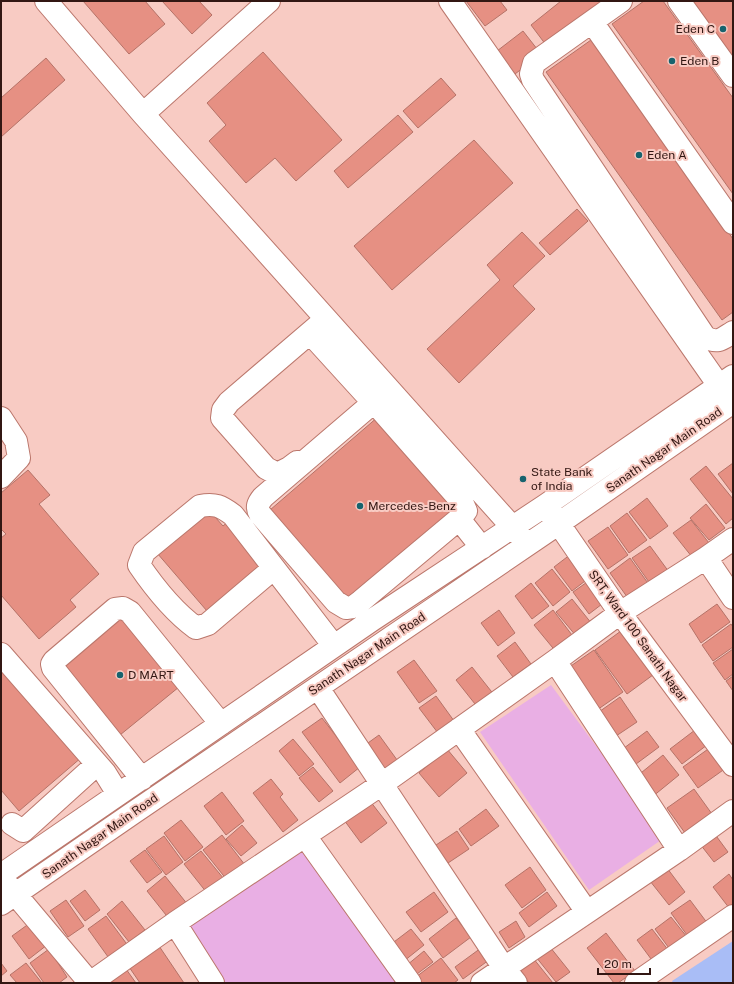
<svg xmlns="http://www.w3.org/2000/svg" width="734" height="984" font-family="'Public Sans',sans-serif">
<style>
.green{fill:#e9afe4}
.water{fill:#a9bdf6}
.building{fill:#e69083;stroke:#b57267}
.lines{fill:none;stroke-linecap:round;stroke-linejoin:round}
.minor-casing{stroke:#bb776c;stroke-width:24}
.minor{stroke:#fff;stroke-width:22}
.poi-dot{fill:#17636e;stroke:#f8cbc3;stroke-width:1.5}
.labels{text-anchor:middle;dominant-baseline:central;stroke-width:4;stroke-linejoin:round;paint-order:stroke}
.poi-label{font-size:12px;fill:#321713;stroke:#f8cbc3;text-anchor:start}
.street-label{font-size:12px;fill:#321713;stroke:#f8cbc3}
</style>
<rect width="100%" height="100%" fill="#f8cbc3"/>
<path class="green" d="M 551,685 L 664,838 L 589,890 L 480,732 Z
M 303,843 L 405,983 L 218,983 L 181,925 Z"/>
<path class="water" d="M 733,941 L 733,983 L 673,983 L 672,981 Z"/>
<path class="building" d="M 83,1 L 145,1 L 165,24 L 129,54 Z
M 162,1 L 199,1 L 212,15 L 192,34 Z
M 466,1 L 500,1 L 507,10 L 485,26 Z
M 561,1 L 611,1 L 549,49 L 531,25 Z
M 644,1 L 663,1 L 733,98 L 733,194 L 612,24 Z
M 693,1 L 733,1 L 733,57 Z
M 523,31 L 541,54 L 515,74 L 497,51 Z
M 591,40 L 733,239 L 733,312 L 722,320 L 546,72 Z
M 263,52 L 342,140 L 296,181 L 275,158 L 246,183 L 209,141 L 226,125 L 207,103 Z
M 46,58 L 65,80 L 1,137 L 1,98 Z
M 441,78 L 456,95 L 418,128 L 403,111 Z
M 398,115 L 413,132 L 348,188 L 334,171 Z
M 474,140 L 513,183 L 392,290 L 354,246 Z
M 577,209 L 588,221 L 550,255 L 539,243 Z
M 522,232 L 545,256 L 513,286 L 535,309 L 459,383 L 427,349 L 500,280 L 487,265 Z
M 379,416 L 460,506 L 351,603 L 270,510 Z
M 733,463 L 733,494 L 718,474 Z
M 706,466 L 733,499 L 733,518 L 726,524 L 690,479 Z
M 28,470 L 50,495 L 39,504 L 99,574 L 70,600 L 76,607 L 39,639 L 1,595 L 1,538 L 6,534 L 1,529 L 1,493 Z
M 647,498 L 668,526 L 650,539 L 629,512 Z
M 706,504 L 725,528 L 709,540 L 690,518 Z
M 208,509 L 223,526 L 230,520 L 265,561 L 207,611 L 157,553 Z
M 627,513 L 647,540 L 629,553 L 610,526 Z
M 691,520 L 713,548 L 696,562 L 673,533 Z
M 608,527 L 628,555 L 608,569 L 588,541 Z
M 650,546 L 669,572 L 651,585 L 632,558 Z
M 571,554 L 589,578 L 572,591 L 554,567 Z
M 630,558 L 650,586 L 630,601 L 610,573 Z
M 552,569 L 570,592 L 553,606 L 535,583 Z
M 590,580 L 606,601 L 589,614 L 573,592 Z
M 531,583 L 549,606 L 532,619 L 515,596 Z
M 572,599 L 592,624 L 577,637 L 556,612 Z
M 717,604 L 730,622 L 701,643 L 689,624 Z
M 499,610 L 515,633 L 498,646 L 481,623 Z
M 553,610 L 575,639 L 557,653 L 534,625 Z
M 120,614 L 179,687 L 120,735 L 61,662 Z
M 731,624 L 733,627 L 733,647 L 713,661 L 702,645 Z
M 625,628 L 657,672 L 627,694 L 595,650 Z
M 515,642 L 531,664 L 513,677 L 497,656 Z
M 733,649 L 733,674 L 725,680 L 713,663 Z
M 594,650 L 623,692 L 594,712 L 565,670 Z
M 414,660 L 437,691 L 419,703 L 397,672 Z
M 1,663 L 82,757 L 19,811 L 1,790 Z
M 472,667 L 495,696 L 479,709 L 456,680 Z
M 733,676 L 733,691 L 726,681 Z
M 436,696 L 457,725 L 441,737 L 419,708 Z
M 620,697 L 637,722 L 613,738 L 596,714 Z
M 322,718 L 360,767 L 340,783 L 302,732 Z
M 695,730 L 707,745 L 682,764 L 670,749 Z
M 647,731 L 659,747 L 632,767 L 620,751 Z
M 379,735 L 400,764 L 382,777 L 361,748 Z
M 293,739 L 314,764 L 299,776 L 279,751 Z
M 711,747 L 726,768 L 698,788 L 683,767 Z
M 447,749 L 467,773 L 439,797 L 419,773 Z
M 663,755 L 679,775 L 652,797 L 636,777 Z
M 313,767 L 333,791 L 319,802 L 299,778 Z
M 271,779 L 283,794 L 280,797 L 298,820 L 283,832 L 253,793 Z
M 694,789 L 712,814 L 685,833 L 667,808 Z
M 222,792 L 244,821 L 226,835 L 204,806 Z
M 370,801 L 387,823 L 361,843 L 344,820 Z
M 486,809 L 499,826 L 471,846 L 459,829 Z
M 181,820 L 203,847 L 185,861 L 164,833 Z
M 242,825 L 257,843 L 241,856 L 226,839 Z
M 457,831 L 469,849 L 442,867 L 430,849 Z
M 714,833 L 728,852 L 714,862 L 700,844 Z
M 222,835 L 245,865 L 227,880 L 203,850 Z
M 164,836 L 183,862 L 166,875 L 146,849 Z
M 145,850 L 162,872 L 147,883 L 130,861 Z
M 201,851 L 224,879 L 207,893 L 184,864 Z
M 530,867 L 546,890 L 522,908 L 505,885 Z
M 667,868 L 685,892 L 669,905 L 650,881 Z
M 729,874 L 733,880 L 733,913 L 713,887 Z
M 165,876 L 188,905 L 170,920 L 147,891 Z
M 85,890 L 100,910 L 85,921 L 70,901 Z
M 434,892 L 448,912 L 421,932 L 406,912 Z
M 547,892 L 557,906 L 529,927 L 519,913 Z
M 66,900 L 84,926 L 68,937 L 50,911 Z
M 690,900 L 711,928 L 692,942 L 671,913 Z
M 122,901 L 145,930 L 129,942 L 107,914 Z
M 106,916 L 129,947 L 111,961 L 88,929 Z
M 671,917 L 691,942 L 674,955 L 655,929 Z
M 456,918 L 471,937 L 443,958 L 429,939 Z
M 516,921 L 525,937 L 509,948 L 499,932 Z
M 30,923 L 47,945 L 29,959 L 12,936 Z
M 411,929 L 424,945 L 399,965 L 386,948 Z
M 652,929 L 672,955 L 657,967 L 637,940 Z
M 606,933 L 635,971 L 618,983 L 614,983 L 587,948 Z
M 157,943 L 184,983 L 140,983 L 127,964 Z
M 550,947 L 570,972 L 556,982 L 536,957 Z
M 481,948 L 489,960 L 463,979 L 455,967 Z
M 49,949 L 67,977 L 59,983 L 44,983 L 30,963 Z
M 424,951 L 433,962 L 409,980 L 401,970 Z
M 441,958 L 458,980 L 454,983 L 421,983 L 416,977 Z
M 533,958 L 553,983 L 529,983 L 518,970 Z
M 1,963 L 7,971 L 1,976 Z
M 26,963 L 42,983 L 17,983 L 10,975 Z
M 126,969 L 136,983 L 107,983 Z"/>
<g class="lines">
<g class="minor-casing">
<path id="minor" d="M 46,1 L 143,114 L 523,539
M 450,1 L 727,397
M 621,1 L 534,63 L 531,74 L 533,80 L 705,337 C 718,344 722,339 733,332
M 679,1 L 733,76
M 592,22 L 733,223
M 143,114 L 269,1
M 310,333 L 371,400
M 1,418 L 16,441 L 19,458 L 1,477
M 297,462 L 289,468 L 277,474 L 266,468 L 222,418 L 223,410 L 229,402 L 326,319
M 550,511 L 620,613 L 733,765
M 459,519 L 361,601 L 353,607 L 346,608 L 336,602 L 260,514 C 256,507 258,503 263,497 L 374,402 L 462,502 L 466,511 L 459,519 L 482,548
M 733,539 L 706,558 L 733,598
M 274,568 L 208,624 L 196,628 C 174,612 154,587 139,565 L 144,552 L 200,506 C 215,503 221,506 233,515 L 334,646
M 1,654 L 105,773 L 118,794
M 555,661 L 679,850
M 318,688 L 504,968 L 516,983
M 459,729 L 587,912
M 142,779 L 53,668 L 52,664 L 54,661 L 115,609 L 123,608 L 130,612 L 221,724
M 12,824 L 23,831 L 97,764
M 305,836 L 410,983
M 1,875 L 372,620 L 546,505 L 733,376
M 6,883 L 90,983
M 1,904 L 133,813 L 558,524 L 733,402
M 175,923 L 213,983
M 90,983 L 175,923 L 382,784 L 555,661 L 620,613 L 706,558
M 482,983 L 679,850 L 733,811
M 636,983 L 733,916"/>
</g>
<use href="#minor" class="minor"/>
</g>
<g class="poi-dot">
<circle cx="723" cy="29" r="4"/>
<circle cx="672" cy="61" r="4"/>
<circle cx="639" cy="155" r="4"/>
<circle cx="523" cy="479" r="4"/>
<circle cx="360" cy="506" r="4"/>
<circle cx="120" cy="675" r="4"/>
</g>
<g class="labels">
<g class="poi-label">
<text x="715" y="29" text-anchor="end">Eden C</text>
<text x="680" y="61">Eden B</text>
<text x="647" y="155">Eden A</text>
<text x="531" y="472">State Bank<tspan x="531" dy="14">of India</tspan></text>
<text x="368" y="506">Mercedes-Benz</text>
<text x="128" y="675">D MART</text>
</g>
<g class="street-label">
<text transform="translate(664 450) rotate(-35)">Sanath Nagar Main Road</text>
<text transform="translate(638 636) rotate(54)">SRT, Ward 100 Sanath Nagar</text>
<text transform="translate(367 654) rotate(-34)">Sanath Nagar Main Road</text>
<text transform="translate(100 836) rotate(-35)">Sanath Nagar Main Road</text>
</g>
</g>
<rect width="734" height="984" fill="none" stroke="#321713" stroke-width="4"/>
<path d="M598 968v6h52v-6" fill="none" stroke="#321713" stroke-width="2"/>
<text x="604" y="968" font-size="12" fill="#321713" stroke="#f8cbc3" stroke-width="3" paint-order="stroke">20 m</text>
</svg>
